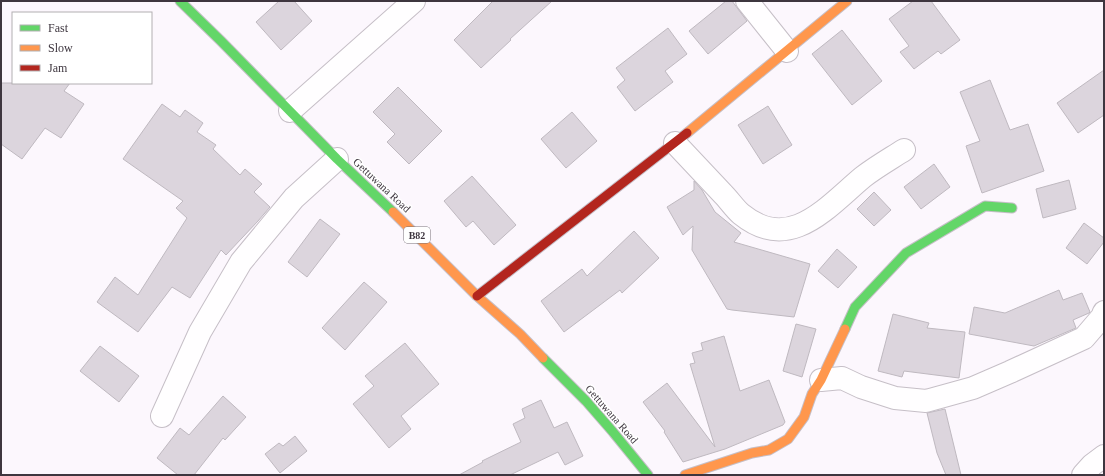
<svg xmlns="http://www.w3.org/2000/svg" width="1105" height="476" font-family="'Times New Roman',serif">
<style>
.building{fill:#dcd5dd;stroke:#bfb9c0}
.lines{fill:none;stroke-linecap:round;stroke-linejoin:round}
.street-casing{stroke:#c6bfc7;stroke-width:24}
.fast-casing{stroke:#c6bfc7;stroke-width:11}
.slow-casing{stroke:#c6bfc7;stroke-width:11}
.jam-casing{stroke:#c6bfc7;stroke-width:11}
.street{stroke:#fffeff;stroke-width:22}
.fast{stroke:#63d668;stroke-width:9}
.slow{stroke:#ff974d;stroke-width:9}
.jam{stroke:#b3261e;stroke-width:9}
.labels{text-anchor:middle;dominant-baseline:central;stroke-width:3;stroke-linejoin:round;paint-order:stroke}
.shield{fill:#fff;stroke:#787279;stroke-width:1}
.shield-label{font-size:10px;font-weight:bold;fill:#3e363f}
.street-label{font-size:11px;fill:#3e363f;stroke:#fff}
</style>
<rect width="100%" height="100%" fill="#fcf7fd"/>
<path class="building" d="M 279,1 L 294,1 L 312,21 L 281,50 L 256,22 Z
M 493,1 L 552,1 L 510,39 L 511,40 L 481,68 L 454,40 Z
M 726,1 L 732,1 L 747,21 L 708,54 L 689,31 Z
M 913,1 L 931,1 L 960,40 L 941,54 L 938,51 L 914,69 L 900,52 L 909,46 L 889,19 Z
M 668,28 L 687,54 L 665,71 L 673,82 L 635,111 L 617,87 L 625,80 L 616,68 Z
M 842,30 L 882,81 L 852,105 L 812,54 Z
M 1104,70 L 1104,115 L 1078,133 L 1057,103 Z
M 990,80 L 1010,130 L 1028,124 L 1044,171 L 982,193 L 966,146 L 980,141 L 960,92 Z
M 1,83 L 70,83 L 64,91 L 84,104 L 61,138 L 45,128 L 22,159 L 1,144 Z
M 398,87 L 442,131 L 409,164 L 387,142 L 395,134 L 373,112 Z
M 162,104 L 180,117 L 185,110 L 203,123 L 197,132 L 216,145 L 213,149 L 240,175 L 245,169 L 262,184 L 254,192 L 270,207 L 258,221 L 226,255 L 221,250 L 190,298 L 172,287 L 138,332 L 97,302 L 115,277 L 138,295 L 187,218 L 176,208 L 183,201 L 123,159 Z
M 768,106 L 792,145 L 763,164 L 738,125 Z
M 572,112 L 597,141 L 566,168 L 541,139 Z
M 934,164 L 950,187 L 921,209 L 904,187 Z
M 472,176 L 516,225 L 494,245 L 473,221 L 466,227 L 444,201 Z
M 1069,180 L 1076,209 L 1043,218 L 1036,189 Z
M 694,181 L 702,190 L 715,212 L 741,233 L 734,242 L 810,264 L 794,317 L 732,310 L 727,309 L 692,250 L 693,226 L 683,235 L 667,207 L 694,190 Z
M 874,192 L 891,210 L 874,226 L 857,209 Z
M 320,219 L 340,234 L 307,277 L 288,262 Z
M 1084,223 L 1104,238 L 1104,242 L 1087,264 L 1066,248 Z
M 634,231 L 659,258 L 622,293 L 620,290 L 564,332 L 541,301 L 582,269 L 587,276 Z
M 837,249 L 857,267 L 838,288 L 818,271 Z
M 364,282 L 387,302 L 345,350 L 322,328 Z
M 1059,290 L 1063,300 L 1082,293 L 1090,312 L 1089,313 L 1073,320 L 1076,328 L 1034,346 L 969,334 L 974,307 L 1005,313 Z
M 893,314 L 929,323 L 927,328 L 965,332 L 959,378 L 904,371 L 902,377 L 878,371 Z
M 796,324 L 816,329 L 802,377 L 783,371 Z
M 724,336 L 740,391 L 769,380 L 785,422 L 783,425 L 725,449 L 683,462 L 664,432 L 665,431 L 643,402 L 667,383 L 715,447 L 690,364 L 695,363 L 692,353 L 703,350 L 701,343 Z
M 405,343 L 439,384 L 401,416 L 411,429 L 389,448 L 353,404 L 374,386 L 365,376 Z
M 100,346 L 139,376 L 119,402 L 80,371 Z
M 223,396 L 246,417 L 225,440 L 223,438 L 194,475 L 178,475 L 157,458 L 180,428 L 189,435 Z
M 541,400 L 554,428 L 567,422 L 583,456 L 565,465 L 558,452 L 510,475 L 459,475 L 483,462 L 482,461 L 521,442 L 513,424 L 525,418 L 522,409 Z
M 945,409 L 961,475 L 946,475 L 937,453 L 927,413 Z
M 295,436 L 307,451 L 280,473 L 265,454 L 279,443 L 283,446 Z"/>
<g class="lines">
<g class="street-casing">
<path id="street" d="M 747,1 L 787,51
M 290,111 L 414,1
M 675,143 C 691,160 707,177 723,194 C 729,200 735,209 741,214 C 790,254 827,207 863,177 C 876,167 890,159 904,150
M 821,380 L 842,378 L 861,387 L 895,398 L 926,401 L 973,388 L 1010,372 L 1084,338 L 1102,317 L 1104,312
M 162,416 L 200,332 L 241,262 L 294,198 L 337,159
M 1083,475 L 1092,465 L 1104,456"/>
</g>
<g class="fast-casing">
<path id="fast" d="M 180,1 L 221,41 L 337,159 L 393,212
M 845,329 L 855,307 L 906,253 L 985,206 L 1012,208
M 543,358 L 586,401 L 613,432 L 648,475"/>
</g>
<g class="slow-casing">
<path id="slow" d="M 687,133 L 847,1
M 393,212 L 477,296 L 520,334 L 543,358
M 685,475 L 752,453 L 769,450 L 788,439 L 804,417 L 812,394 L 821,380 L 845,329"/>
</g>
<g class="jam-casing">
<path id="jam" d="M 477,296 L 687,133"/>
</g>
<use href="#street" class="street"/>
<use href="#fast" class="fast"/>
<use href="#slow" class="slow"/>
<use href="#jam" class="jam"/>
</g>
<g class="labels">
<rect class="shield" x="404" y="227" width="26" height="16" rx="3"/>
<g class="shield-label">
<text x="417" y="235">B82</text>
</g>
<g class="street-label">
<text transform="translate(382 185) rotate(43)">Gettuwana Road</text>
<text transform="translate(612 414) rotate(49)">Gettuwana Road</text>
</g>
</g>
<rect width="1105" height="476" fill="none" stroke="#3e363f" stroke-width="4"/>
<rect x="12" y="12" width="140" height="72" fill="#ffffff" stroke="#b2afb2"/>
<rect x="20" y="25" width="20" height="6" fill="#63d668" stroke="#b2afb2"/>
<text x="48" y="32" font-size="12" fill="#3e363f">Fast</text>
<rect x="20" y="45" width="20" height="6" fill="#ff974d" stroke="#b2afb2"/>
<text x="48" y="52" font-size="12" fill="#3e363f">Slow</text>
<rect x="20" y="65" width="20" height="6" fill="#b3261e" stroke="#b2afb2"/>
<text x="48" y="72" font-size="12" fill="#3e363f">Jam</text>
</svg>
